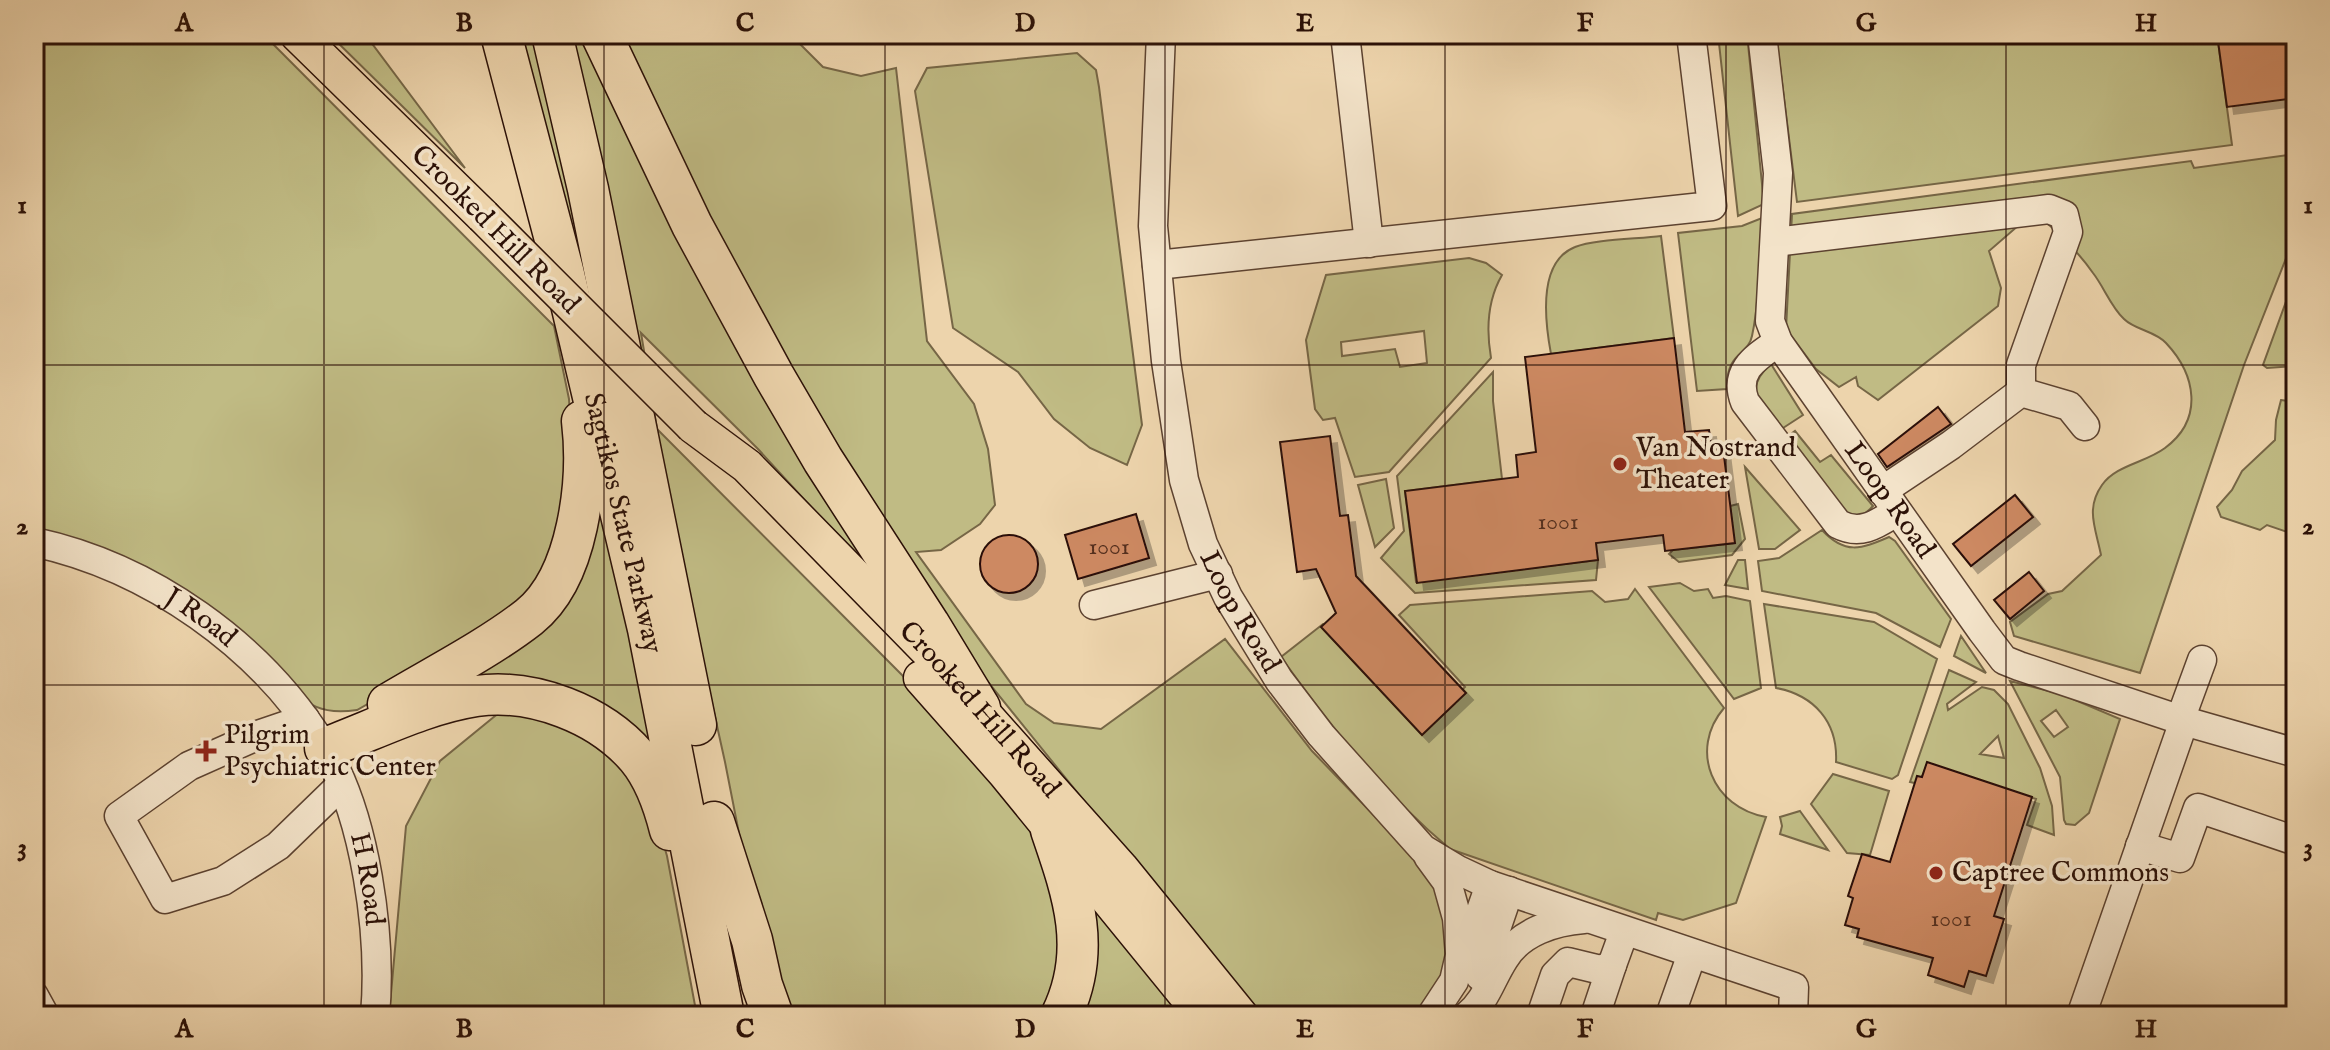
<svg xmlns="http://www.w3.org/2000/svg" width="2330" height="1050" font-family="'IM FELL English',serif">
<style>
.green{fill:#c0bb84;stroke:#766646;stroke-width:2;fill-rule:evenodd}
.building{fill:#cd8962;stroke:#2c1107;stroke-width:2;filter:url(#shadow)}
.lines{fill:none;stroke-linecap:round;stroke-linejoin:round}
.minor-casing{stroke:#5c4230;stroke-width:31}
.major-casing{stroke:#2c1107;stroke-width:37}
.highway-casing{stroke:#2c1107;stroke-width:43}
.minor{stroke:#f3e3c9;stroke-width:28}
.major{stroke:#edd4ac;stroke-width:34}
.highway{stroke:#edd4ac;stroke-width:40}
.major-bridge-casing{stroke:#2c1107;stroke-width:37;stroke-linecap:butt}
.major-bridge{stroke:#edd4ac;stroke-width:34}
.grid{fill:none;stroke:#2c1107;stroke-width:2;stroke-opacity:0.55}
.poi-dot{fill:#8f2418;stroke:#f3e3c9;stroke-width:3}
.labels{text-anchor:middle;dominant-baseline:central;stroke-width:7;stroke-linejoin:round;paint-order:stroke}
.number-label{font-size:24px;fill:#542f1e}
.street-label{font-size:28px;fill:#2c1107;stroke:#f3e3c9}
.poi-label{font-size:28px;fill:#2c1107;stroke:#f3e3c9;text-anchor:start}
.neatline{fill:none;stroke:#2c1107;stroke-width:3}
.grid-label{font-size:26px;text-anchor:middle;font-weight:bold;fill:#2c1107}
</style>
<defs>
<filter id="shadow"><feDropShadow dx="7" dy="7" stdDeviation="0" flood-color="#0004"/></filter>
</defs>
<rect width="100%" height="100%" fill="#edd4ac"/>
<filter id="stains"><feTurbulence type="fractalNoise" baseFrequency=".0025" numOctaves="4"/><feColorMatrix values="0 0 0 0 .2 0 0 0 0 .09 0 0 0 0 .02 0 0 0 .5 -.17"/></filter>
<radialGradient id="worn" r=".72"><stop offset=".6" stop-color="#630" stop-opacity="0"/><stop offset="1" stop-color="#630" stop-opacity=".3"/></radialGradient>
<path class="green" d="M 34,34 L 263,34 L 554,326 L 569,399 L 574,488 L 553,569 L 498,630 L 357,710 C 321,715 309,706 284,682 L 34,531 Z
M 329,34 L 362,34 L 373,45 L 465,168 Z
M 516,34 L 542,34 L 592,271 L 578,262 Z
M 564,34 L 591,34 L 879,581 L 758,449 L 641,333 L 657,429 L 905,678 L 1015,805 L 1044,855 L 1065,923 L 1048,1016 L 788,1016 L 756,920 L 725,762 Z
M 617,34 L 790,34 L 823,67 L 861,76 L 896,68 L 927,341 L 974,404 L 988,449 L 995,505 L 980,524 L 941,550 L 916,552 L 1026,704 L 1054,723 L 1101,729 L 1225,639 L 1312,751 L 1417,860 L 1442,892 L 1448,958 L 1438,982 L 1413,1016 L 1258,1016 L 975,666 L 782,370 Z
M 844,34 L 1030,34 L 859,41 Z
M 1718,34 L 1747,34 L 1764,204 L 1738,216 Z
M 1776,34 L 2217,34 L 2232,145 L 1797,202 Z
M 1077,53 L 1096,70 L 1099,87 L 1142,425 L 1127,465 L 1090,448 L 1054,419 L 1018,372 L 953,328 L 915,91 L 927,68 Z
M 2296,154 L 2296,233 L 2244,365 L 2140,673 L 2014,636 L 2010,622 L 2048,594 L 2062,591 L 2101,555 C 2096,529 2085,509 2102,485 C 2116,465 2145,463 2165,448 C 2204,419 2196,375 2166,343 C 2155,331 2135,330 2124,319 C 2111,307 2104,287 2093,273 C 2077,250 2056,230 2034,212 L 1989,251 L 2001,288 L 1998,306 L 1878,400 L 1858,386 L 1856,377 L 1839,387 L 1816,369 L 1786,329 L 1792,214 L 2191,161 L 2194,168 Z
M 1762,218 C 1759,255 1760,299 1752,336 C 1748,356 1726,351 1727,389 L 1697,391 L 1678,233 L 1742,226 Z
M 1661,236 L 1674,338 L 1551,354 C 1545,322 1537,262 1575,247 C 1594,239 1639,239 1661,236 Z
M 1469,258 L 1486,263 L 1502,275 C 1487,301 1486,329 1491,358 L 1389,472 L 1355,477 L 1335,418 L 1323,420 L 1315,409 L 1306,340 L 1326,275 ZM 1424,331 L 1427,363 L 1400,367 L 1395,349 L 1342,356 L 1341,342 Z
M 2296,274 L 2296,366 L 2267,368 L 2263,365 Z
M 1771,364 L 1803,415 L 1780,430 C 1762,404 1741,390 1771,364 Z
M 1493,372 L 1493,401 L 1502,479 L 1405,491 L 1416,582 L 1598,560 L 1596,580 L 1415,593 L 1381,558 L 1404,531 L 1397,476 Z
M 2281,400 L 2296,402 L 2296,535 L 2267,525 L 2260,530 L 2221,517 L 2217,507 L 2232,490 L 2242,471 L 2275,440 L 2276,420 Z
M 1795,431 L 1820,462 L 1831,455 L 1873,506 C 1865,515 1859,518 1848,514 L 1787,437 Z
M 1745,467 L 1800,530 L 1775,549 L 1759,549 Z
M 1386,479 L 1394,528 L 1375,547 L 1358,485 Z
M 599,482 L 668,788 L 610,714 L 454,687 L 501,655 Z
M 1738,504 L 1745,539 L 1732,555 L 1679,562 L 1669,554 L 1673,550 L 1734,543 L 1730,506 Z
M 1822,530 C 1845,555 1861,549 1889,537 L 1895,541 L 1951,619 L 1940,647 L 1876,613 L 1762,591 L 1758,561 L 1779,558 Z
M 1738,560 L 1745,560 L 1748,589 L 1725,585 Z
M 1680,583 L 1694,591 L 1708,589 L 1713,598 L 1726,596 L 1750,601 L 1761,688 L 1734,699 L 1649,587 Z
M 1635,589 L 1724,708 C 1688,750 1713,808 1766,817 L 1736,903 L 1683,920 L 1658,913 L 1656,920 L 1450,849 C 1384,794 1331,727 1281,657 L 1323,624 L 1422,729 L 1465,687 L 1399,615 L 1410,605 L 1592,591 L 1605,602 L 1628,599 Z
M 1764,604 L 1874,622 L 1937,659 L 1898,775 L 1892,779 L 1836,762 C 1838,722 1814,695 1776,688 Z
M 1961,636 L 1986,673 L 1954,656 Z
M 1949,670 L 1976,682 L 1947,704 L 1948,710 L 1982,687 L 1994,690 L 2008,704 L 2040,768 L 2052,806 L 2054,835 L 2027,825 L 2036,799 L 1927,764 L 1919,784 L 1910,782 ZM 1998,736 L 2004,758 L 1980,754 Z
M 2010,681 L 2061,694 L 2120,719 L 2089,813 L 2075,825 L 2066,824 L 2064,820 L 2060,777 ZM 2056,710 L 2068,727 L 2054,737 L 2041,721 Z
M 511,703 L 551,712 L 647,787 L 667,856 L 697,1016 L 389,1016 L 406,826 L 440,761 Z
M 1833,774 L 1889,791 L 1870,855 L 1847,853 L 1811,804 Z
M 1800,811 L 1828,850 L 1780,834 L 1782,826 L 1780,817 Z
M 1082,895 L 1187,1016 L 1076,1016 Z"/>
<path class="building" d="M 2217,34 L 2296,34 L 2296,98 L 2227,107 Z
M 1674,338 L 1685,432 L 1709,430 L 1712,450 L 1723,448 L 1735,543 L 1665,551 L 1663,535 L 1596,543 L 1598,560 L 1417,583 L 1405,491 L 1518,477 L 1516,455 L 1536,452 L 1525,357 Z
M 1938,407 L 1951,424 L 1887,467 L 1878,454 Z
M 1330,436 L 1340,516 L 1348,515 L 1356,576 L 1466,693 L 1422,735 L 1321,627 L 1336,613 L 1316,569 L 1297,572 L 1280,442 Z
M 2015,495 L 2033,517 L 1971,566 L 1953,544 Z
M 1136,514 L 1149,558 L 1078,579 L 1065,535 Z
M980 564a29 29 0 1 1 58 0a29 29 0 1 1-58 0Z
M 2029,572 L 2044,591 L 2010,619 L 1994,600 Z
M 1927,762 L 2032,797 L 1994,916 L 2004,919 L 1986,976 L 1969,971 L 1964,987 L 1928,975 L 1933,958 L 1857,937 L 1859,929 L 1845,925 L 1853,898 L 1848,896 L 1862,854 L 1890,862 L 1917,776 L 1922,777 Z"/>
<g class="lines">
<g class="minor-casing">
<g id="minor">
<path id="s1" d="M 1161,34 L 1153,226 L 1166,361 L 1184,480 L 1203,544 L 1228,597 L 1279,680 L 1321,735 L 1423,849 L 1458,870 L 1490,885 L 1794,987 L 1793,1016"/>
<path d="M 1345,34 L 1369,243"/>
<path id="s2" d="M 1762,34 L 1778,173 L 1770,321 L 1778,342 L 1982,631 L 2004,660 L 2019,666 L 2184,721 L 2296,753"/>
<path d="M 1775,242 L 2049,209 L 2064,215 L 2068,232 L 2021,365 L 2021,392"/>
<path d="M 1157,265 L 1712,206 L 1691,34"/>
<path d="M 1778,342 C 1755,358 1733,371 1745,402 L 1838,524 C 1861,536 1877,524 1896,512"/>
<path d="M 1882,491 L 1951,445 L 2021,392 L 2069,406 L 2085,426"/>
<path id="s3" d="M 34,542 C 150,567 261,645 323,746 C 366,815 382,936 375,1016"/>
<path d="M 1094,605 L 1218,574"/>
<path d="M 305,719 L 261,734 L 189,766 L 119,816 L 165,899 L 223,881 L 278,846 L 341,785"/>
<path d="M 2180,720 L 2202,660"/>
<path d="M 2140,846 L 2180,858 L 2198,808 L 2296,841"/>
<path d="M 1428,856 L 1447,882 L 1457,918 L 1460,955 L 1454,981 L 1431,1016"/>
<path d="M 1465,956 L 1490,885"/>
<path d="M 1480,976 L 1509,891"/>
<path d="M 34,996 L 45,1016"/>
<path d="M 1467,1016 C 1486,1001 1491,979 1504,959 C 1520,932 1555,921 1584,919"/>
<path d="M 1541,1016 L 1555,975 L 1568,962 L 1601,970 L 1612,965 L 1624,932"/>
<path d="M 1595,1016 L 1612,965"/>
<path d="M 1670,1016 L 1692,954"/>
<path d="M 2081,1016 L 2184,721"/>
</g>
</g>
<g class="major-casing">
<g id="major">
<path d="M 297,34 L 483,216"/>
<path id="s4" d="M 693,426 L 747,466 L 926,649 L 1121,868 L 1241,1016"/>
<path d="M 921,678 L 1005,773 L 1203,1016"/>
</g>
</g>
<g class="highway-casing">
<g id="highway">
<path id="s5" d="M 501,34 L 563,270 L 648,629 L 724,1016"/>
<path d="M 552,34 L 588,189 L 696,725"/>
<path d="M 601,34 L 692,225 L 774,376 L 823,460 L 929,624 L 980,708"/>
<path d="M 388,704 C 433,677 488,649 529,617 C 579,577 589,480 582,421"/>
<path d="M 325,748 C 374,730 424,704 476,696 C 533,688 600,714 637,757 C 653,776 664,806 670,830"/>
<path d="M 714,822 L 752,940 L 762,985 L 773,1016"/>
<path d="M 1051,830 C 1073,894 1093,951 1061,1016"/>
</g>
</g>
<use href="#minor" class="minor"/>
<use href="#major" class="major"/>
<use href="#highway" class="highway"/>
<g class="major-bridge-casing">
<path id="major-bridge" d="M 483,216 L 693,426"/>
</g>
<use href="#major-bridge" class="major-bridge"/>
</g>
<path class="grid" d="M 324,34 L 324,1016M 604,34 L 604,1016M 885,34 L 885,1016M 1165,34 L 1165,1016M 1445,34 L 1445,1016M 1726,34 L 1726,1016M 2006,34 L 2006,1016M 34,365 L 2296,365M 34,685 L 2296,685"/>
<g class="poi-dot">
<circle cx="1620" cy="464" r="8"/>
<path d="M202 739h8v8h8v8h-8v8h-8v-8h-8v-8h8z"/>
<circle cx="1936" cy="873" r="8"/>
</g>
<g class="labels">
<g class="number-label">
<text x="1558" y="522">1001</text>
<text x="1109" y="547">1001</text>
<text x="1951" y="919">1001</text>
</g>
<g class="street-label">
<text transform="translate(495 230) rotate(45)">Crooked Hill Road</text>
<text stroke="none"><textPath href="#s2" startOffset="504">Loop Road</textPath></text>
<text stroke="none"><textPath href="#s5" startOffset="504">Sagtikos State Parkway</textPath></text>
<text stroke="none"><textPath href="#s1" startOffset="592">Loop Road</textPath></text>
<text stroke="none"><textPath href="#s3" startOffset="184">J Road</textPath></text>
<text stroke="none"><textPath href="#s4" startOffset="404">Crooked Hill Road</textPath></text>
<text stroke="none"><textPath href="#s3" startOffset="504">H Road</textPath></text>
</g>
<g class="poi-label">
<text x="1636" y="448">Van Nostrand<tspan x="1636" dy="32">Theater</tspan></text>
<text x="224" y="735">Pilgrim<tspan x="224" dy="32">Psychiatric Center</tspan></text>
<text x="1952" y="873">Captree Commons</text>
</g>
</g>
<rect width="2330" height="1050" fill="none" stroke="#edd4ac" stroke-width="88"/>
<rect x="44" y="44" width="2242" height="962" class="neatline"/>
<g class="grid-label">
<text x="184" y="31">A</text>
<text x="464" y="31">B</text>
<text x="745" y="31">C</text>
<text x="1025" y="31">D</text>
<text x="1305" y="31">E</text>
<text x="1585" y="31">F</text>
<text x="1866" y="31">G</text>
<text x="2146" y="31">H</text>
<text x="22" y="213">1</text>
<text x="2308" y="213">1</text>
<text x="22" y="534">2</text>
<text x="2308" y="534">2</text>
<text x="22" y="855">3</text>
<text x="2308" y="855">3</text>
<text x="184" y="1037">A</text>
<text x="464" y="1037">B</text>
<text x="745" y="1037">C</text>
<text x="1025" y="1037">D</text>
<text x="1305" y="1037">E</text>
<text x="1585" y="1037">F</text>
<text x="1866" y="1037">G</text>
<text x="2146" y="1037">H</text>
</g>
<rect width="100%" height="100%" filter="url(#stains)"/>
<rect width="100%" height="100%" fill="url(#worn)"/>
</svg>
